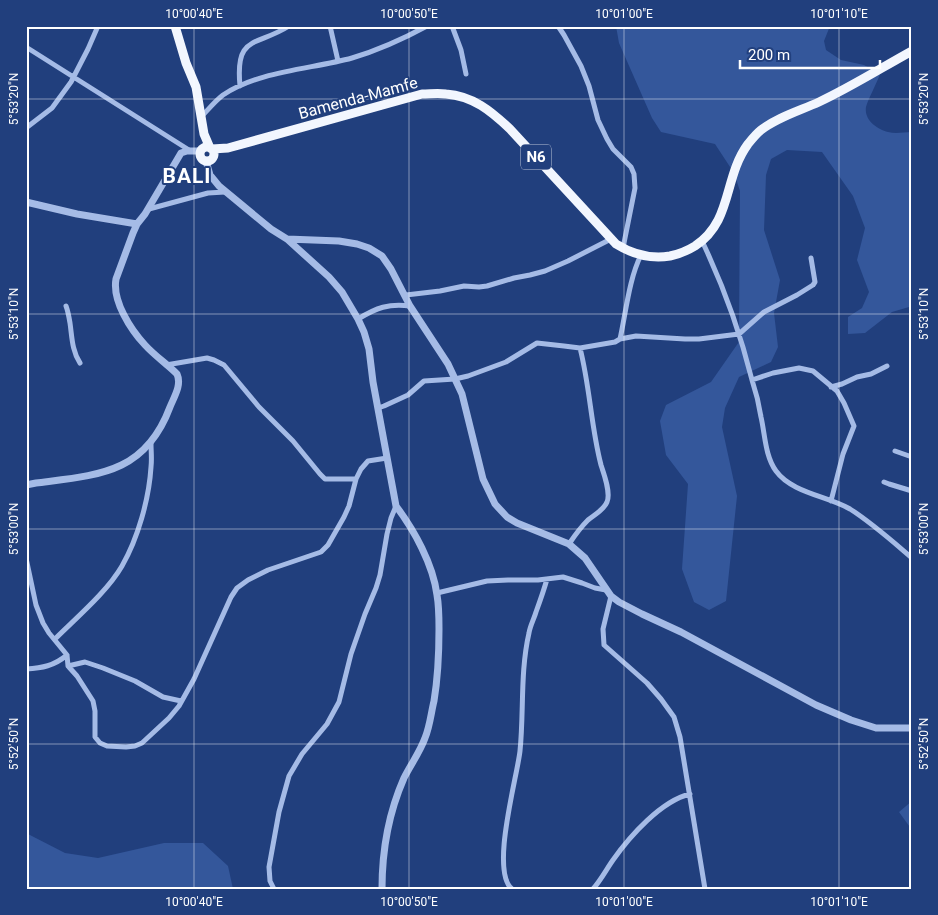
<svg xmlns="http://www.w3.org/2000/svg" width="938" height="915" font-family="Roboto,sans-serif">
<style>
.green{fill:#34579b}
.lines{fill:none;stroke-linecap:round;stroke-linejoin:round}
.minor{stroke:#a5bbe6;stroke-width:5}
.tertiary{stroke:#a5bbe6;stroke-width:7}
.trunk{stroke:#f2f6fe;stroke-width:9}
.ticks{fill:none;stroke:#fff;stroke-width:1;stroke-opacity:0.45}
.labels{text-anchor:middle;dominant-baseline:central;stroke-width:4;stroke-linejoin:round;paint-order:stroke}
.shield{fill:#213f7d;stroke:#bcc5d8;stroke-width:1}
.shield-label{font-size:15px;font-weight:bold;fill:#fff}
.street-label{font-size:16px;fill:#fff;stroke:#213f7d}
.district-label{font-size:21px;font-weight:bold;letter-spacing:1px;fill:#fff;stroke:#213f7d}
.neatline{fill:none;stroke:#fff;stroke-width:2}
.ticks-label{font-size:12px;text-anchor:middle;fill:#fff}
</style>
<rect width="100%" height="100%" fill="#213f7d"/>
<path class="green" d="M 616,26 L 830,26 L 824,41 L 826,50 L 841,60 L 864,65 L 880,74 C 877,83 868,99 866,107 C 864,120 877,129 888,132 C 896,134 904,132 912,132 L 912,307 L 909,307 L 892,312 L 865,333 L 848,334 L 848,317 L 862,308 L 869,292 L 857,260 L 865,228 L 853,196 L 822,152 L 787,150 L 771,159 L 766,175 L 764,230 L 780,280 L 774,313 L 778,347 L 771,362 L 739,377 L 725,408 L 722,427 L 737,496 L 726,601 L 709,610 L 694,602 L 682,569 L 688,484 L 666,455 L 660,421 L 666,405 L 711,382 L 741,339 L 739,334 L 740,191 L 734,173 L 715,144 L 661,132 L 652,118 L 619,43 Z
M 912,801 L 912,830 L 899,812 Z
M 26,833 L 65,853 L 98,858 L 164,843 L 203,843 L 228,866 L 233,889 L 26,889 Z"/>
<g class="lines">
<path class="minor" d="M 330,26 L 338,61
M 452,26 L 461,50 L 466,74
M 558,26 L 564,35 L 581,66 L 589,86 L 598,120 L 607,139 L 613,149 L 631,167 L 634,174 L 635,188 L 623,248
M 26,47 L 189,150
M 240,86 C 235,34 256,47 289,26
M 201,117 C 208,110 215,101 223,95 C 258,71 312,69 352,58 C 379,50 403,39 427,26
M 26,128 L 52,108 L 71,82 L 88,49 L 98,26
M 149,209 L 208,193 L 225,192
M 702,241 C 723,285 740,332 752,380 C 756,392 759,404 761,417 C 765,434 765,456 776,471 C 792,493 828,496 850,509 C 872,523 892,541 912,558
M 406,295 L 440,291 L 464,286 L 479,287 L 487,286 L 514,278 L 530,275 L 545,271 L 568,261 L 611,239
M 66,306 C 68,311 69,317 70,323 C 72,337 72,351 80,363
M 358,319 C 376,308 389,303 410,306
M 620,339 L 636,336 L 685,339 L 699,339 L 739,334 L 764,312 L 797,295 L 813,285 L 815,282 L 811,258
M 166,365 L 207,358 L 214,360 L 224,365 L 259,407 L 293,441 L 320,474 L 325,479 L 356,479
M 752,380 L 773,373 L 799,368 L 813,371 L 837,391 L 844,403 L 854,426 L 843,454 L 831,501
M 831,387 L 842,384 L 857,377 L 871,374 L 887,366
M 378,408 L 384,406 L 408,395 L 424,381 L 455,379 L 468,376 L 506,362 L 537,343 L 564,346 L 580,348 L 615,342 L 620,339 C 626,312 629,279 641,255
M 895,451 L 912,457
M 884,482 L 889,484 L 912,491
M 569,544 C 575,535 580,528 588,520 C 594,515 604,510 607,502 C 611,493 604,474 601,465 C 591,427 590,387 580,348
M 26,558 L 36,605 L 43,623 L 49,633 L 67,655 L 68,666 L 77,676 L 93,701 L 95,711 L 95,737 L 100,743 L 107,746 L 126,747 L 135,746 L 142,743 L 169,718 L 179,706 L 194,679 L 231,597 L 237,588 L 248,580 L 268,570 L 321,552 L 328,545 L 344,517 L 349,506 L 356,479 L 361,469 L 368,461 L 387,458
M 437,593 L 487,581 L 508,580 L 538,580 L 563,577 L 582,583 L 595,588 L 606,590
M 611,596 L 603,629 L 604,645 L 647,683 L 661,699 L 674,717 L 680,737 L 705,889
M 55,639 C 76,618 107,592 122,566 C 138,538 149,499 151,467 C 152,459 151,451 151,444
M 68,666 L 85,662 L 103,668 L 135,681 L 163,697 L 181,701
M 26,669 C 42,668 54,666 67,655
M 274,889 L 270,881 L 269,867 L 279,812 L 289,776 L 302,754 L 327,724 L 339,702 L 351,654 L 365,614 L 376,588 L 380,575 L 387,534 L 391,518 L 396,506
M 512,889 C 490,871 517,778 520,751 C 524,712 520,672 529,633 C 530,626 534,619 536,612 C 540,601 544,590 547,579
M 593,889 C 601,880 606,870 613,860 C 630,836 661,801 690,794"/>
<path class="tertiary" d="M 206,161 L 210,175 L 219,186 L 271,229 L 287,239 L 339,241 L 357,244 L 369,248 L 382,256 L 391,269 L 410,306 L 448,364 L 462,394 L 483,479 L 495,504 L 507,517 L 517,523 L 569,544 L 585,558 L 611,596 L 619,602 L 642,614 L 681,632 L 816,705 L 851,720 L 876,728 L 912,728
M 26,202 L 77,214 L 137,224
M 287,239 L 329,277 L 342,292 L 358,319 L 364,332 L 369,349 L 373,382 L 396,506 C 414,530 433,564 437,595 C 439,606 439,617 439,629 C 439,653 438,677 434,701 C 431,713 430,726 425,738 C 420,752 411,764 404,778 C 389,812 382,851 382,889
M 26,485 L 36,483 C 98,475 145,474 170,407 C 174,397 182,385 177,374 C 167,364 155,356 145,345 C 131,330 112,301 116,279 L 133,233 L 137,224 L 145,214 L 181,153 L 187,151 L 201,151"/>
<path class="trunk" d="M 175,26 L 186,63 L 196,87 L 204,134 L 210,148
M200 154a7 7 0 1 1 14 0a7 7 0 1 1-14 0Z
M 212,149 L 228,148 L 422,94 C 430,94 438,93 446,94 C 473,96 491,111 510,129 L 616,244 C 632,254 651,259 670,256 C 679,254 687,251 695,246 C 733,221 723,178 748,144 C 752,139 756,134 761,130 C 778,117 799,111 819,102 C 851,87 881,68 912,51"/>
</g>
<path class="ticks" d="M 194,26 L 194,889M 409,26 L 409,889M 624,26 L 624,889M 839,26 L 839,889M 26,99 L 912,99M 26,314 L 912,314M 26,529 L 912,529M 26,744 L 912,744"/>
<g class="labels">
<rect class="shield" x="521" y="144.5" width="30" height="25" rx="4"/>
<g class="shield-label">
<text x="536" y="157">N6</text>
</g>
<g class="street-label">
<text transform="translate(358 98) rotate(-15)">Bamenda-Mamfe</text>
</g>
<g class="district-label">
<text x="187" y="176">BALI</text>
</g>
</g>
<rect width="938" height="915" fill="none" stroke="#213f7d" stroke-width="55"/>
<path d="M740 60v8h140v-8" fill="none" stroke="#ffffff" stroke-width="2.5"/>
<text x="748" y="60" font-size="15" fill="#ffffff" stroke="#213f7d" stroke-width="4" paint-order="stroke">200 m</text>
<rect x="28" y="28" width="882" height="860" class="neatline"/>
<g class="ticks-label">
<text x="194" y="18">10°00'40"E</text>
<text x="409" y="18">10°00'50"E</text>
<text x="624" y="18">10°01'00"E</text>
<text x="839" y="18">10°01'10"E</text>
<text transform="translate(14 99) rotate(-90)" y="4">5°53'20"N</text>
<text transform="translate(924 99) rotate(-90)" y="4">5°53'20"N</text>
<text transform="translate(14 314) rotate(-90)" y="4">5°53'10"N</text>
<text transform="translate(924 314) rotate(-90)" y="4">5°53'10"N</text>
<text transform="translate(14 529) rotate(-90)" y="4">5°53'00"N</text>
<text transform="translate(924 529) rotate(-90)" y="4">5°53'00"N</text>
<text transform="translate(14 744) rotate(-90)" y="4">5°52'50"N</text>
<text transform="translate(924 744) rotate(-90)" y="4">5°52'50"N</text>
<text x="194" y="906">10°00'40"E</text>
<text x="409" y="906">10°00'50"E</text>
<text x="624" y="906">10°01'00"E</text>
<text x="839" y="906">10°01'10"E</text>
</g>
</svg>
